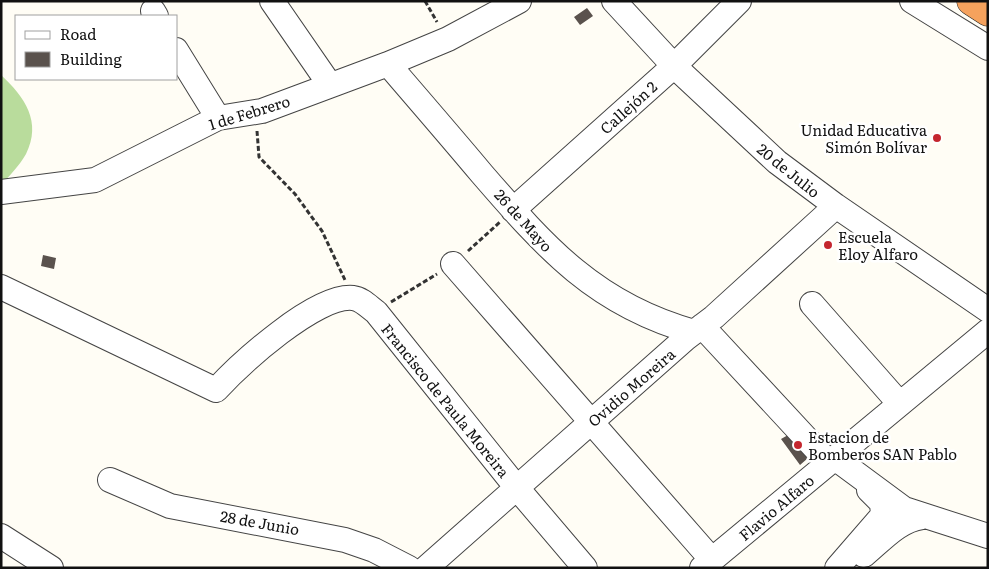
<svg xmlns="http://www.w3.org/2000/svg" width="989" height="569" font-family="Literata,serif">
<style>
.forest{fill:#b9dc9c}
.building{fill:#5a524d}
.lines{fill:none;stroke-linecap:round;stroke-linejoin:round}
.minor-casing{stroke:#444;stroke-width:26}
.highway-casing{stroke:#222;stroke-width:29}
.path{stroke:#333;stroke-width:3;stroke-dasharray:5 2.5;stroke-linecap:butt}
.minor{stroke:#fff;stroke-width:24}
.highway{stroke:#f5a25d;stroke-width:28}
.poi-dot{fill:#c4262e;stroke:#fff;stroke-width:2}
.labels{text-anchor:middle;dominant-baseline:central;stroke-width:5;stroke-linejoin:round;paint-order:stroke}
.street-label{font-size:15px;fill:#111;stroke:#fff}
.poi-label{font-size:15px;fill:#111;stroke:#fff;text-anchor:start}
</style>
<rect width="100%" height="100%" fill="#fffdf5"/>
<path class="forest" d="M 1,75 C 25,97 42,122 26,154 C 20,165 9,176 1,185 Z"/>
<path class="building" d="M 587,8 L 593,16 L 580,25 L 574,17 Z
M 43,255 L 56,258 L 54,269 L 41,266 Z
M 797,430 L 815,452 L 800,465 L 781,439 Z"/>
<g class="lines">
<g class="minor-casing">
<path id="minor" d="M 272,1 L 330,85
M 614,1 L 674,66 L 777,162 L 836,206 L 988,310
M 912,1 L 988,48
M 153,11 L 156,16
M 176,50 L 218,118
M 388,64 C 419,100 451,137 482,174 C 546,248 596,305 694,332
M 1,192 L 95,180 L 218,118 L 262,111 L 388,64 L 448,39 L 519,1
M 513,210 L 674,66 L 739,1
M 453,264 L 712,560
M 1,287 L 216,390 C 240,364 316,294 353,298 C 362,299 369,307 376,312 L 517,488 L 585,568
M 812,304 L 900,404
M 702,326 L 829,463
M 835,458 L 904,509 L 988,536
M 110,480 L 170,506 L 345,540 L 374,550 L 409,568
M 1,536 L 51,568
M 864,555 C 882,540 899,520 922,517
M 426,568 L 685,339 L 714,317 L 836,206
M 702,568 L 988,331
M 837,568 L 883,515 L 882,503 L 869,490"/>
</g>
<g class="highway-casing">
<path id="highway" d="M 971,1 L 988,12"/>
</g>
<path class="path" d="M 425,1 L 437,22
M 257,131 L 259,157 L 295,194 L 322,231 L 345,280
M 468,251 L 500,222
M 391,302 L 437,274"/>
<use href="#minor" class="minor"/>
<use href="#highway" class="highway"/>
</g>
<g class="poi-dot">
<circle cx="937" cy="138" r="5"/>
<circle cx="828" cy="245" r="5"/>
<circle cx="798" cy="445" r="5"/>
</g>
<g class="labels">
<g class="street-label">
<text transform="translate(628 107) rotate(-42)">Callejón 2</text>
<text transform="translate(249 112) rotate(-17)">1 de Febrero</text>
<text transform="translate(789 170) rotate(39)">20 de Julio</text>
<text transform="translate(524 220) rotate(48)">26 de Mayo</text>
<text transform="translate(631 387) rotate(-41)">Ovidio Moreira</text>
<text transform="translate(446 400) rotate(51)">Francisco de Paula Moreira</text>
<text transform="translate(776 507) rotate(-40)">Flavio Alfaro</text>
<text transform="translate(260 522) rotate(10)">28 de Junio</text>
</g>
<g class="poi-label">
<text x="927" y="129" text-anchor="end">Unidad Educativa<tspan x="927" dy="17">Simón Bolívar</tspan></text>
<text x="838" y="236">Escuela<tspan x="838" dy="17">Eloy Alfaro</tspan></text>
<text x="808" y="436">Estacion de<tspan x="808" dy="17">Bomberos SAN Pablo</tspan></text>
</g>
</g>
<rect width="989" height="569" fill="none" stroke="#111111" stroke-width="5"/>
<rect x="15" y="15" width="162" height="65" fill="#ffffff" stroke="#a0a0a0"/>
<rect x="25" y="31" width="25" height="8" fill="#ffffff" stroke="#a0a0a0"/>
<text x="60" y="40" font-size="15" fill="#111111">Road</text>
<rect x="25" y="52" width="25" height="15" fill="#5a524d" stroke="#a0a0a0"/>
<text x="60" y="65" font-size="15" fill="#111111">Building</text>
</svg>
